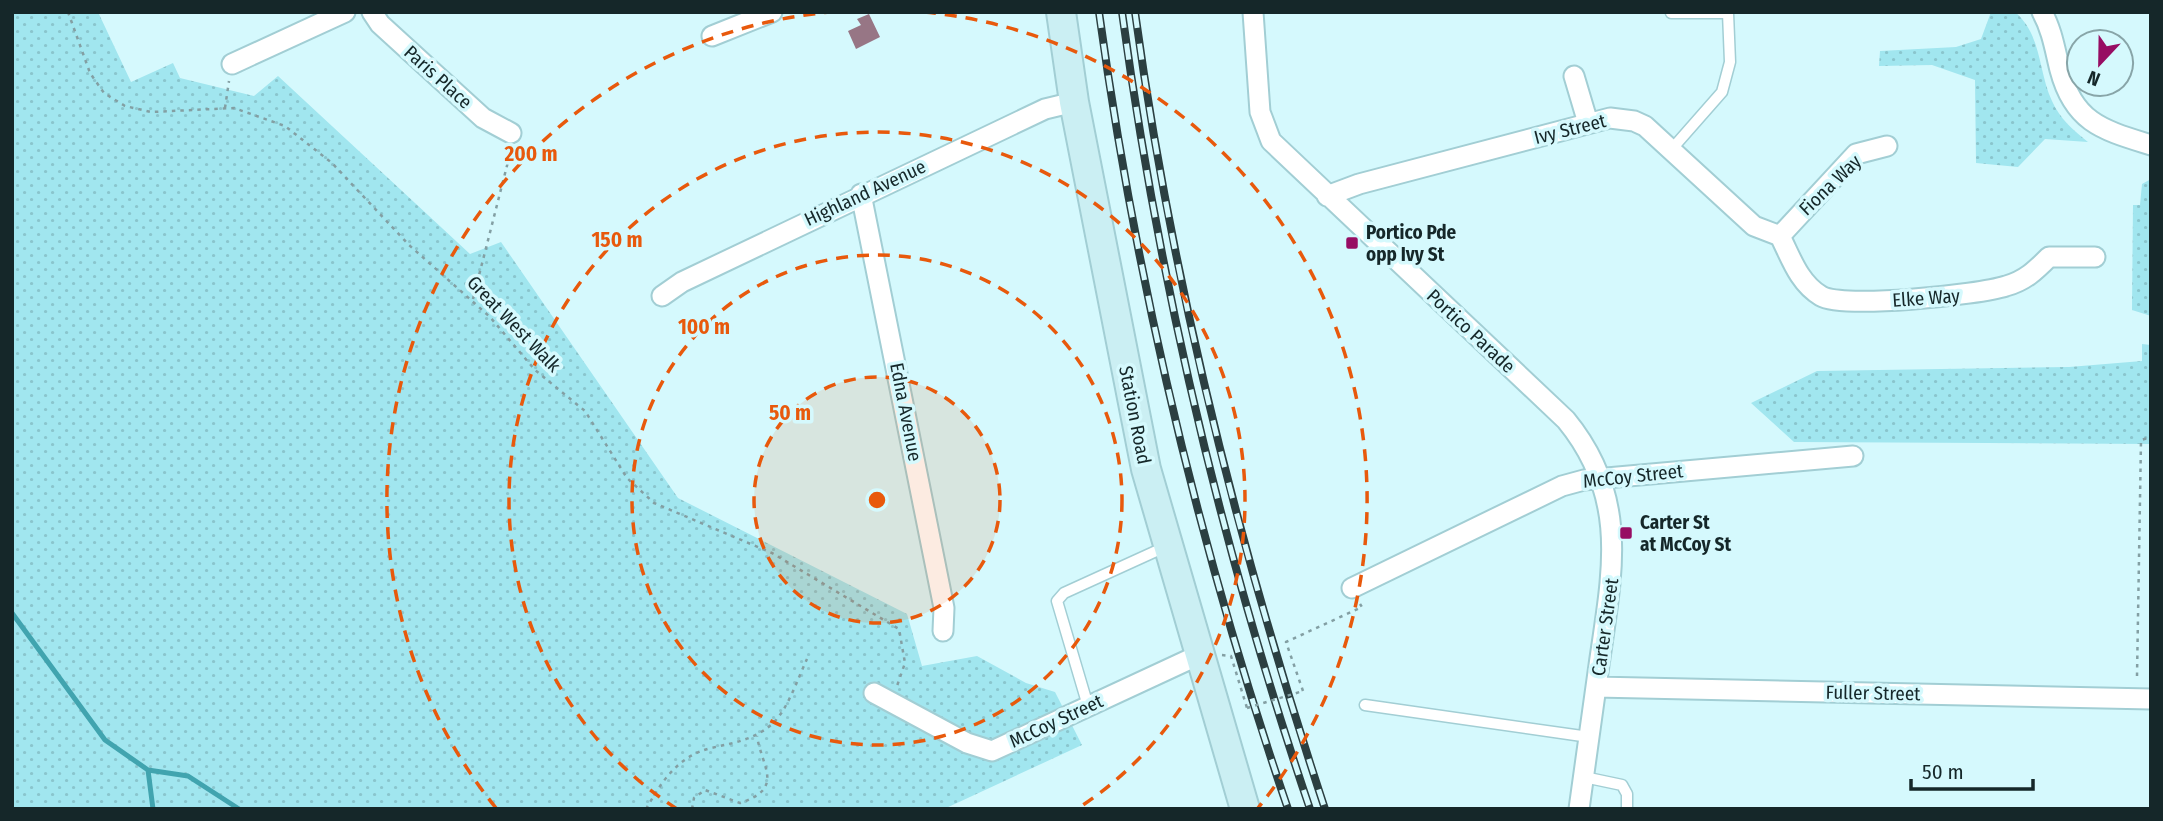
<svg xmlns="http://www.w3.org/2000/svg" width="2163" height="821" font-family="'Fira Sans Condensed',sans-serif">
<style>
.park{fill:url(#park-dots)}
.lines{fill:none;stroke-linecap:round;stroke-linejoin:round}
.stream{stroke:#41a4af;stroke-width:5}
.building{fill:#977685}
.service-casing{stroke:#a2ced4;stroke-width:13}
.minor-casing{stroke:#a2ced4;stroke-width:23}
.secondary-casing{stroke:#a2ced4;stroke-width:32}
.path{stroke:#839fa3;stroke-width:2.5;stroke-dasharray:3.5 5;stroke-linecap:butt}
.service{stroke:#fff;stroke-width:10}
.minor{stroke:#fff;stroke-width:19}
.secondary{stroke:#cbeff3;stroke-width:28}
.rail-casing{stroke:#2b3f41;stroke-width:8}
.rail{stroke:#d5f9fd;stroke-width:5;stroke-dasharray:16;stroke-linecap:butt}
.path-bridge{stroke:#839fa3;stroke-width:2.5;stroke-dasharray:3.5 5;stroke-linecap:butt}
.ring{fill:none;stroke:#e8590c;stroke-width:3.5;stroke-dasharray:12 9}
.poi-dot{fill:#970d63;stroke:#d5f9fd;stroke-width:2.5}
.labels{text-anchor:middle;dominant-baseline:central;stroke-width:7;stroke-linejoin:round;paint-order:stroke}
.street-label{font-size:19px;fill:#152729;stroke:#d5f9fd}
.poi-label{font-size:19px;font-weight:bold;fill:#152729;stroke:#d5f9fd;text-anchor:start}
.centre{fill:#e8590c;stroke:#d5f9fd;stroke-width:3.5}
.ring-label{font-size:21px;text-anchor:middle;font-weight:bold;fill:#e8590c;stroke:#d5f9fd;stroke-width:7;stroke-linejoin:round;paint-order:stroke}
</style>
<defs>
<pattern id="park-dots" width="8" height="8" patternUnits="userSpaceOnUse" patternTransform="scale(1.75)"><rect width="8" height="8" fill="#a1e6ef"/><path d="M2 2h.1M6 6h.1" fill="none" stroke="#8ac5cd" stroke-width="1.8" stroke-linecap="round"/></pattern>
</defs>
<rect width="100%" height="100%" fill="#d5f9fd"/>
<path class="park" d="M 12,12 L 98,12 L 131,82 L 173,63 L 180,78 L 254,96 L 278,76 L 470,254 L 501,242 L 678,498 L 907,614 L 922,666 L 977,656 L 1026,683 L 1055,692 L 1082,745 L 944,809 L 12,809 Z
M 1991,12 L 2015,12 C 2042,35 2038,71 2052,101 C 2060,119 2073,130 2088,142 L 2045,139 L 2018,167 L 1976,163 L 1975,80 L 1932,65 L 1879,66 L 1880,51 L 1956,47 L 1981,39 Z
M 2151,179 L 2151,316 L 2132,310 L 2133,205 L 2140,205 L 2142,184 Z
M 2142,344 L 2151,345 L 2151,444 L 1794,442 L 1751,403 L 1817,371 L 2069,367 L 2142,361 Z"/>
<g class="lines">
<path class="stream" d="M 12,613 L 105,740 L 148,770 L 153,809
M 148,770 L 188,776 L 239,809"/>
</g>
<path class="building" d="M 869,14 L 880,37 L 856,49 L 848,31 L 861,25 L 857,19 Z"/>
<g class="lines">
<g class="service-casing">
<path id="service" d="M 1671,13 L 1728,13 L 1730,62 L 1722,92 L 1671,150
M 1365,705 L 1589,737
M 1088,706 L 1057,601 L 1064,593 L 1165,547
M 1584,777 L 1622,785 L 1627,794 L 1627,809"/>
</g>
<g class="minor-casing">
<path id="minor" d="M 372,12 L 380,24 L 483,118 L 511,133
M 1253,12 L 1260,112 L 1271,141 L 1566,420 C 1630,498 1612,573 1599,665 C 1592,713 1586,761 1579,809
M 2042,12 C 2052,30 2055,50 2060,70 C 2074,123 2103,130 2151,145
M 712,36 L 772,12
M 232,64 L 345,12
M 1574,76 L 1588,123
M 861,194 L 944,608 L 943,631
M 1327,196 L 1359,184 L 1610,118 L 1634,121 L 1645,126 L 1754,226 L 1780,236
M 1780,236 C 1791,258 1799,283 1821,296 C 1842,309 1979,295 2006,286 C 2025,281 2036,270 2049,257 L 2095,257
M 1780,236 L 1856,154 L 1887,146
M 662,296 L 682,282 L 1045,109 L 1074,102
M 1352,588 L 1562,486 L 1584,480 L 1853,456
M 1596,687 L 2151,699
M 874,693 L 967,743 L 992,751 L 1201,654"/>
</g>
<g class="secondary-casing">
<path id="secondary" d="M 1061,12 L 1074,102 L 1146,469 L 1245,809"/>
</g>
<path class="path" d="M 68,12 L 90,73 L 104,93 L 125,106 L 151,112 L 234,108 L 285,126 L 332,163 L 409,245 L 490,317 L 535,370 L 585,411 L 627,478 L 654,503 L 772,553 L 899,629 L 905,663 L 897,686
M 225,108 L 229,81
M 473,299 L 511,150
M 1222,655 L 1231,656 L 1247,708
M 2137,676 L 2141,440 L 2151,437
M 1303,691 L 1286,642 L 1362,607 L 1360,604
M 646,809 C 662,781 678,756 711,748 C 733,743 753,740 771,725 C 788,710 797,680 807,659
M 692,809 L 694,798 L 705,790 L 740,803 C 785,788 762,768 757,736"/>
<use href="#service" class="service"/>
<use href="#minor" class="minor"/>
<use href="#secondary" class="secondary"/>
<g class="rail-casing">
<path id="rail" d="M 1099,12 C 1136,282 1200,551 1288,809
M 1122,12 C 1159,283 1222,550 1310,809
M 1135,12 C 1172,284 1239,549 1325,809"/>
</g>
<use href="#rail" class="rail"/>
<path class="path-bridge" d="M 1247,708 L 1303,691"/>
</g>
<circle cx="877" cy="500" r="123" fill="#e8590c" fill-opacity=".12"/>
<g class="ring">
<circle cx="877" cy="500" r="123"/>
<circle cx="877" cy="500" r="245"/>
<path d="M677 809A368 368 0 1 1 1077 809"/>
<path d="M496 808A490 490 0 0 1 830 12M924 12A490 490 0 0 1 1258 808"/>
</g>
<g class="poi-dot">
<rect x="1345" y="236" width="14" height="14" rx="3.5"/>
<rect x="1619" y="526" width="14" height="14" rx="3.5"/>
</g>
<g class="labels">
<g class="street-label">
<text transform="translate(438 77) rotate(42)">Paris Place</text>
<text transform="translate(1570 129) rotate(-14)">Ivy Street</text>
<text transform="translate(1830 185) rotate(-44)">Fiona Way</text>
<text transform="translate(865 193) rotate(-25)">Highland Avenue</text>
<text transform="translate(1926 298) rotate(-4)">Elke Way</text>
<text transform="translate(514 324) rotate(46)">Great West Walk</text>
<text transform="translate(1471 331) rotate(43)">Portico Parade</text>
<text transform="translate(906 412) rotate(79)">Edna Avenue</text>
<text transform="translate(1135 415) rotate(79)">Station Road</text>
<text transform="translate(1633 476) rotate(-6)">McCoy Street</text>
<text transform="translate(1605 627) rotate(-82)">Carter Street</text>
<text transform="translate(1873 693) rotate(1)">Fuller Street</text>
<text transform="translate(1056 721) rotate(-25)">McCoy Street</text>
</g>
<g class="poi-label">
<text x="1366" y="232">Portico Pde<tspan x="1366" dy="22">opp Ivy St</tspan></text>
<text x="1640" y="522">Carter St<tspan x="1640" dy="22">at McCoy St</tspan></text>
</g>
</g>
<circle cx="877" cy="500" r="10" class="centre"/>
<g class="ring-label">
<text x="531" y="161">200 m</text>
<text x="617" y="247">150 m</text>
<text x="704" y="334">100 m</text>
<text x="790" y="420">50 m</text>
</g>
<rect width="2163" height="821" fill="none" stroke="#152729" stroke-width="28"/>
<g transform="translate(2100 63) rotate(202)"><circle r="33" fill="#d5f9fd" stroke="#88a5a8" stroke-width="2"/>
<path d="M0-5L12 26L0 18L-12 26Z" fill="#970d63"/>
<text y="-10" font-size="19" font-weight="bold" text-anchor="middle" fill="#152729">N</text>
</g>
<path d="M1911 779v10h122v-10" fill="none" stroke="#152729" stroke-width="3.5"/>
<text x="1922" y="779" font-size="21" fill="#152729" stroke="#d5f9fd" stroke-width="5" paint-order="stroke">50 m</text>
</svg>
